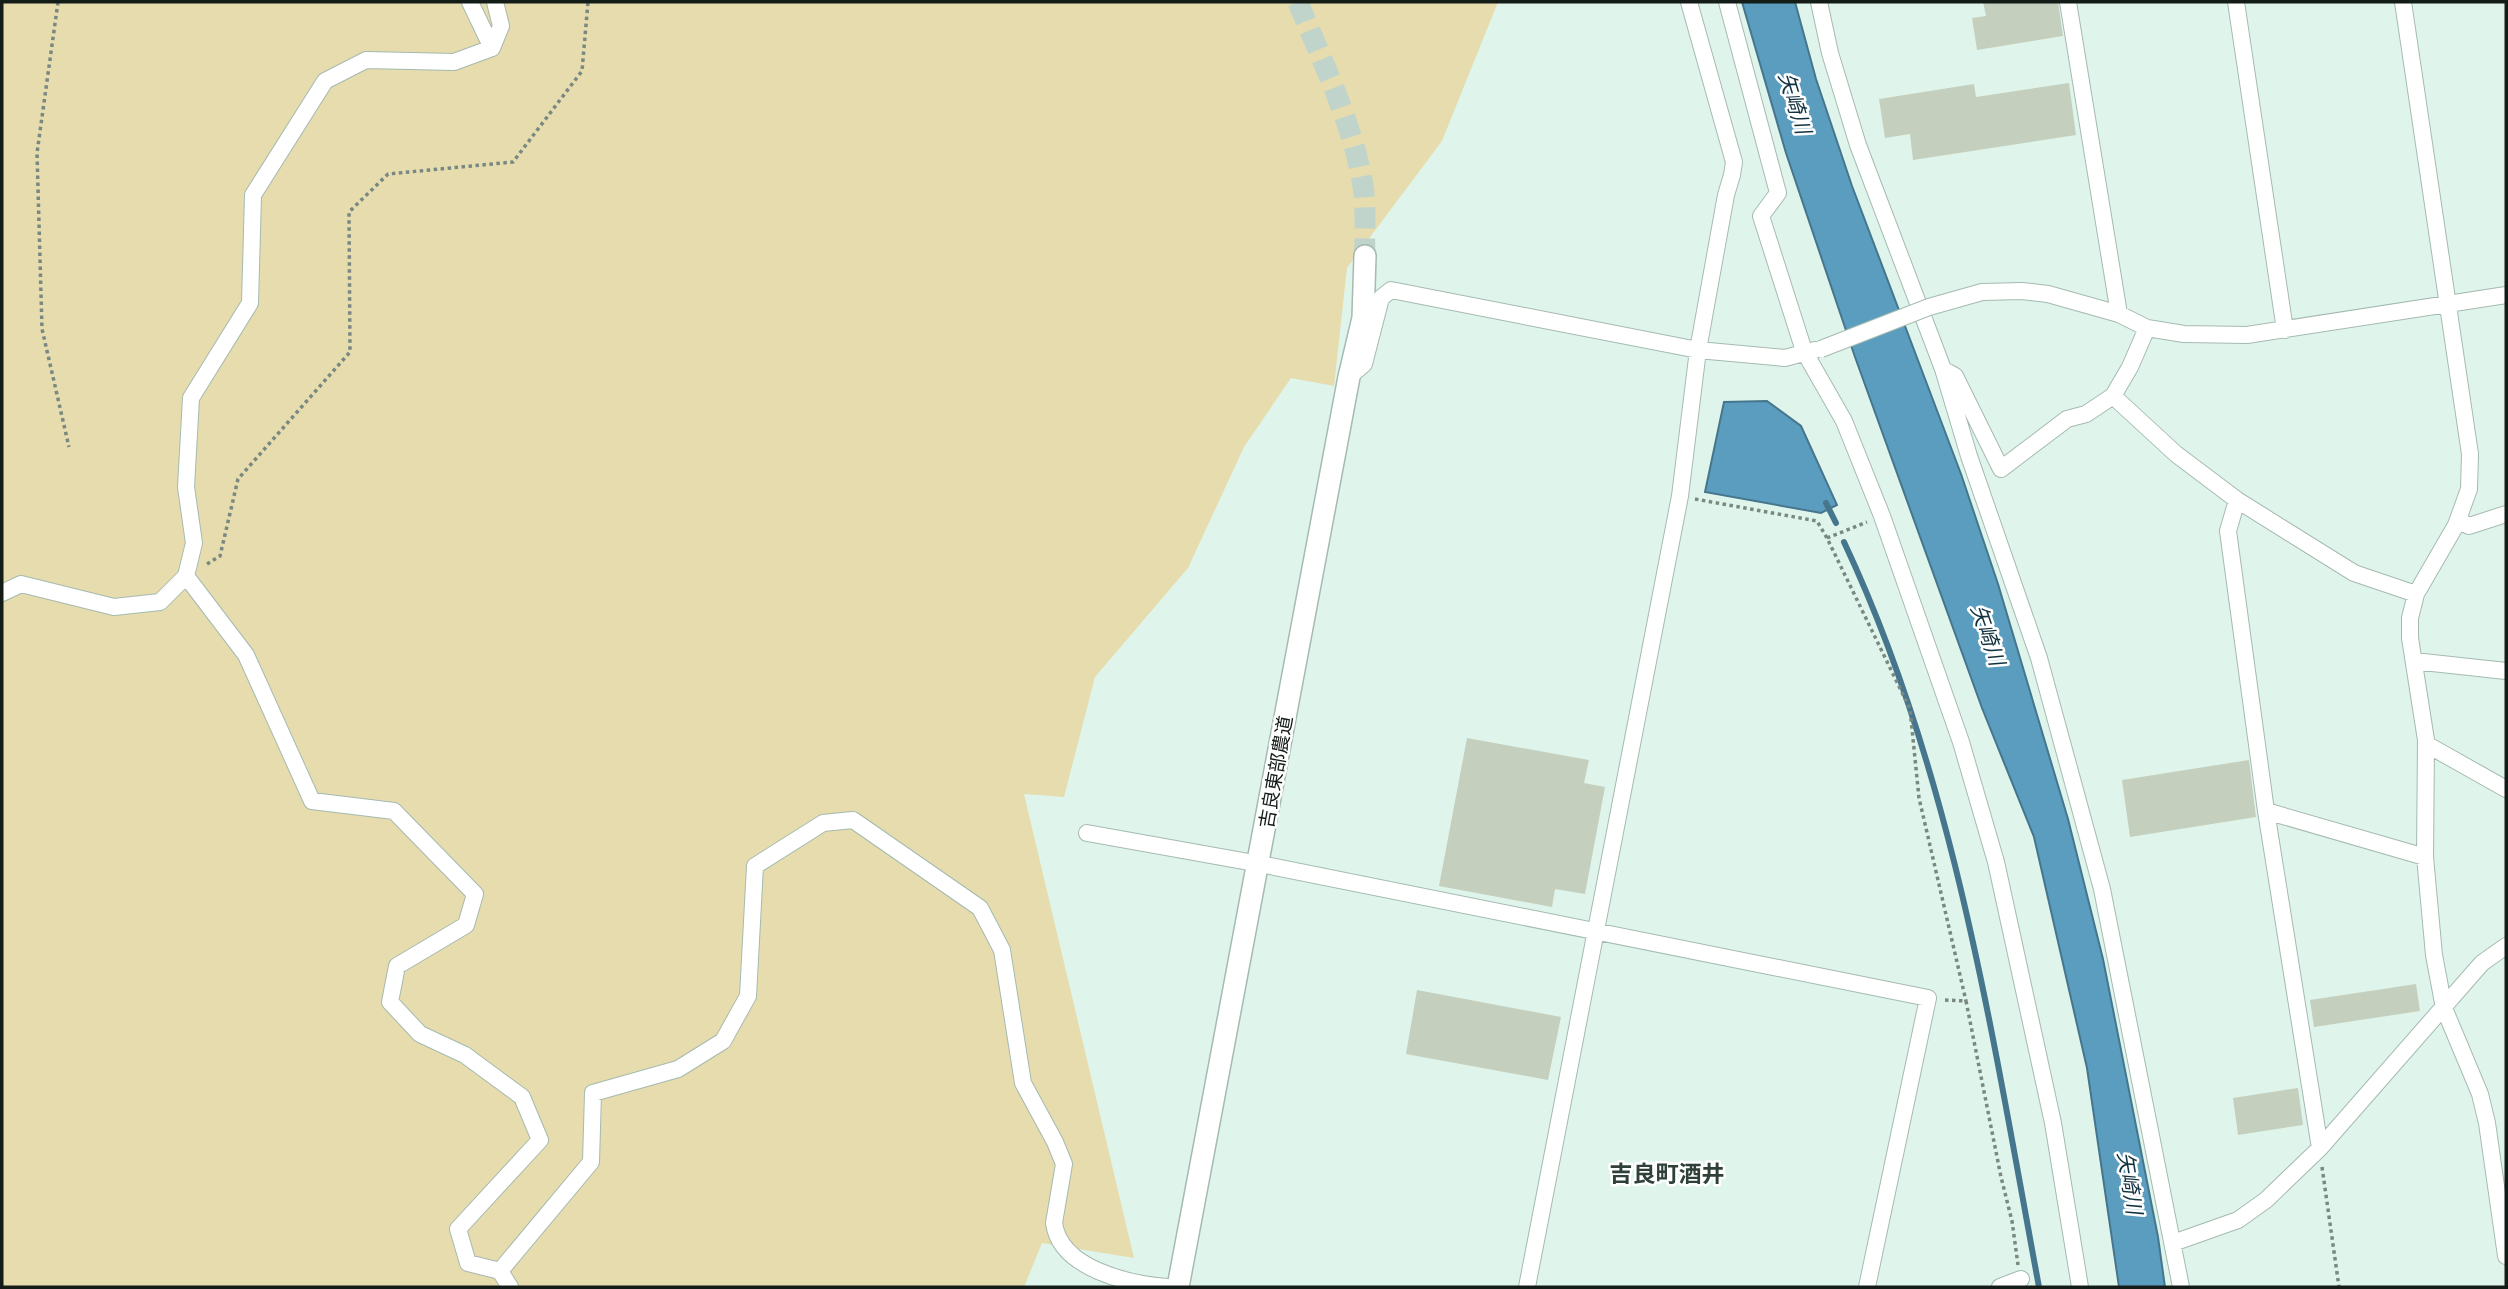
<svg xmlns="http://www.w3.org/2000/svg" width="2508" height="1289" font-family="'Work Sans','Noto Sans JP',sans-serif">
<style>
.green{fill:#e6dcad}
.water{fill:#5b9dbf;stroke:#46768d;stroke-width:2}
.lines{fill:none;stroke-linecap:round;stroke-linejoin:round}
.stream{stroke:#46768d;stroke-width:6}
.building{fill:#c5cfbd}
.secondary-tunnel{stroke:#c1d4cb;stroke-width:21;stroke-dasharray:21 10;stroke-linecap:butt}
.street-casing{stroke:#a5bab0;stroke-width:18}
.secondary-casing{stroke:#a5bab0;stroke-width:24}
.path{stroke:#798881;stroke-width:3.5;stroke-dasharray:3.5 3.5;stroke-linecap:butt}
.street{stroke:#fff;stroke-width:16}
.secondary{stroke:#fff;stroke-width:21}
.street-bridge-casing{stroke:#a5bab0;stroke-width:18;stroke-linecap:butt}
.street-bridge{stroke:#fff;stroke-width:16}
.labels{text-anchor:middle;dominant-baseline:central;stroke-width:5;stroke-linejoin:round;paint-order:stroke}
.street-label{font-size:19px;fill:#141c18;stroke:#fff}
.water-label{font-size:21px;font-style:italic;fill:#133241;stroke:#fff}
.quarter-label{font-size:23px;font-weight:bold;fill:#2e4038;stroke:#fff}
</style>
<rect width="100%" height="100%" fill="#dff5eb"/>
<path class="green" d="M 2,2 L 1498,2 L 1442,141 L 1347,268 L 1334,386 L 1291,378 L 1244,447 L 1188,568 L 1095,677 L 1064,797 L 1024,794 L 1134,1258 L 1042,1243 L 1024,1287 L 2,1287 Z"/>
<path class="water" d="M 1742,2 L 1795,2 L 1816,79 L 1852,186 L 1961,474 L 1998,584 L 2068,819 L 2103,959 L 2158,1237 L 2165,1287 L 2119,1287 L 2087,1068 L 2034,837 L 1982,708 L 1855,357 L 1786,153 Z
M 1767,401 L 1801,426 L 1837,505 L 1821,513 L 1705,492 L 1724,402 Z"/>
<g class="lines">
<path class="stream" d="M 1826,503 L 1836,523
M 1844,542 C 1954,776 1992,1035 2039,1287"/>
</g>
<path class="building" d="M 1983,2 L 2058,2 L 2063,36 L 1977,50 L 1972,18 L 1986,16 Z
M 2069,83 L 2076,135 L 1913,160 L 1910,134 L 1885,138 L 1879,99 L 1974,84 L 1976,97 Z
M 1467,738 L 1589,760 L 1584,783 L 1605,787 L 1585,894 L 1555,889 L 1552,907 L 1439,886 Z
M 2249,760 L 2256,817 L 2130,837 L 2122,780 Z
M 2416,984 L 2420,1011 L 2314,1027 L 2310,1000 Z
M 1417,990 L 1561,1017 L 1548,1080 L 1406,1054 Z
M 2298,1088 L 2303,1125 L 2238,1135 L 2233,1098 Z"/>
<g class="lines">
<path class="secondary-tunnel" d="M 1298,2 C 1321,59 1351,119 1362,180 C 1367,205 1364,232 1365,256"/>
<g class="street-casing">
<path id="street" d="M 1727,2 L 1778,193 L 1761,216 L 1804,351 L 1844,421 L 1882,516 L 1961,742 L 1996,862 L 2053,1123 L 2080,1287
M 1819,2 L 1830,53 L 1858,145 L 1943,369 L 1969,456 L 2039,658 L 2102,889 L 2181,1287
M 2068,2 L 2119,314
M 2236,2 L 2285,330
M 2403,2 L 2470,454 L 2469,489 L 2456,525 L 2416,594 L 2410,618 L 2410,638 L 2426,740 L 2425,857 L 2434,955 L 2444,1008 L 2480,1094 L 2487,1123 L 2506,1256
M 492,48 L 501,26 L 495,2
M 1929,307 L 1982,292 L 2022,291 L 2048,294 L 2119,314 L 2147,328 L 2184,334 L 2247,335 L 2506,295
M 1944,370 L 1955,376 L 2001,469 L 2067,419 L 2086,414 L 2113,396 L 2130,367 L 2147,328
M 1349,377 L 1364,364 L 1381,298 L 1391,290 L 1698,350 L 1785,358 L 1815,350
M 2113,396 L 2176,454 L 2237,500 L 2354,573 L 2416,594
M 2237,500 L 2228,531 L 2266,811 L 2320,1148
M 2458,520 L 2469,526 L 2506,514
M 186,576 L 246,655 L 312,801 L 394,811 L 475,894 L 466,925 L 397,966 L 390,1002 L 420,1034 L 465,1055 L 522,1097 L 540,1140 L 458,1229 L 468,1263 L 500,1271 L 591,1162 L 593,1093 L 678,1069 L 723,1041 L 748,996 L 755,866 L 823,823 L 853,820 L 980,908 L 1002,950 L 1023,1083 L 1055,1142 L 1064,1164 L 1054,1223 C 1060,1269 1129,1284 1167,1287
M 2,593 L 21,584 L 114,607 L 160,602 L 186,576 L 194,543 L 186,487 L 191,398 L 250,303 L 253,195 L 325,81 L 366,60 L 454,62 L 492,48 L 470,2
M 2414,661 L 2506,671
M 2426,744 L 2506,789
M 2266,811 L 2425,857
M 1087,833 L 1260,864 L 1928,998 L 1867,1287
M 2173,1243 L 2238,1220 L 2266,1200 L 2320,1148 L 2482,963 L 2506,946
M 500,1271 L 510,1287
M 1527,1287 L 1680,496 L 1698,350 L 1726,195 L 1732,175 L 1734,162 L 1689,2
M 2000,1287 L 2021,1279"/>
</g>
<g class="secondary-casing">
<path id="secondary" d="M 1178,1287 L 1349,377 L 1363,318 L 1365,256"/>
</g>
<path class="path" d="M 58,2 L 37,153 L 42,329 L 69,447
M 1695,499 L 1817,521 L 1827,538 L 1910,709 L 1919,798 L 1966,1001
M 1827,538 L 1867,522
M 207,564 L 220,556 L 238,479 L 350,352 L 349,212 L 388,174 L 513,162 L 582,71 L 588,2
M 1945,1000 L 1966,1001 L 2001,1177 L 2012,1221 L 2018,1265
M 2322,1167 L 2339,1287"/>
<use href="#street" class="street"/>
<use href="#secondary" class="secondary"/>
<g class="street-bridge-casing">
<path id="street-bridge" d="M 1821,349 L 1929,307"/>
</g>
<use href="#street-bridge" class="street-bridge"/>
</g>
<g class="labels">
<g class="street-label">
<text transform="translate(1276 772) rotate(-80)">吉良東部農道</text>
</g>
<g class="water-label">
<text transform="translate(1795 103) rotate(73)">矢崎川</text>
<text transform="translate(1988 635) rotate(71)">矢崎川</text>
<text transform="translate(2130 1183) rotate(81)">矢崎川</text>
</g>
<g class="quarter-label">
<text x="1667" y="1174">吉良町酒井</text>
</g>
</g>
<rect width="2508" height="1289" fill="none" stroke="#141c18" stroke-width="7"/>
</svg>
